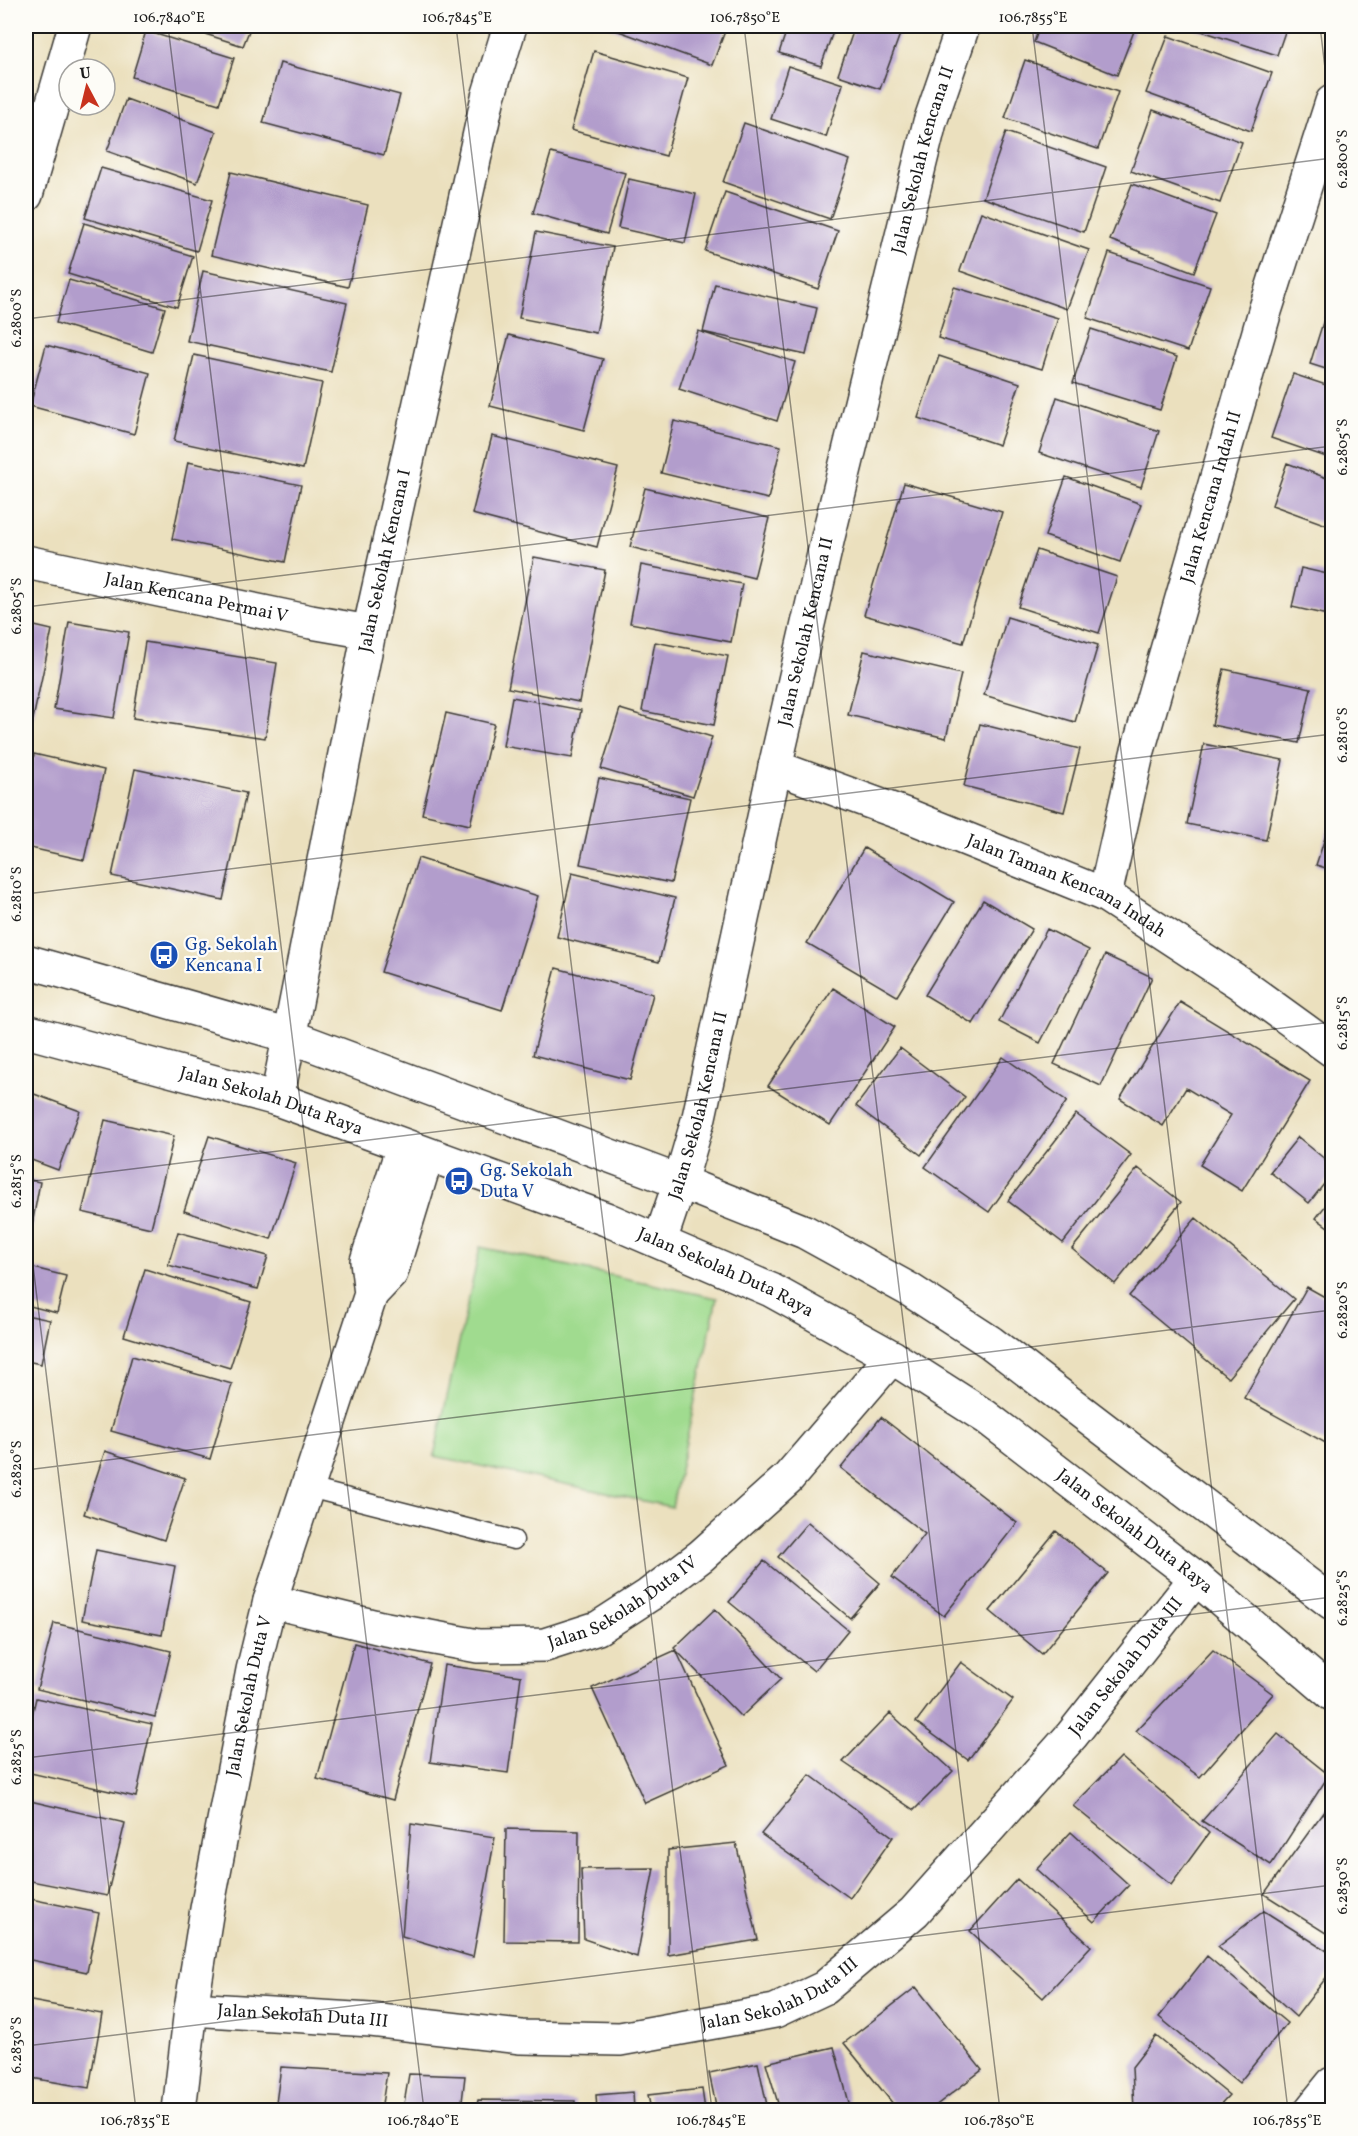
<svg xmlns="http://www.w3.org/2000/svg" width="1358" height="2136" font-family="Vollkorn,serif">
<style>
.green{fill:#a0db8f;stroke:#5e7c56;stroke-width:1.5}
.building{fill:#b29dcc}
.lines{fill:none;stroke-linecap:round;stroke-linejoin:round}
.service-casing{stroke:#3b3934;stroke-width:21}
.minor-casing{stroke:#3b3934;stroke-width:36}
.tertiary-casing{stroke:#3b3934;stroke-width:36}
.service{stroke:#fff;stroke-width:18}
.minor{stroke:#fff;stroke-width:33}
.tertiary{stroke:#fff;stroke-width:33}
.ticks{fill:none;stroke:#1c1c1c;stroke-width:1.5;stroke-opacity:0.45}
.labels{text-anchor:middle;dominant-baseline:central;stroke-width:4.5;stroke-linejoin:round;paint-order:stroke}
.street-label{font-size:18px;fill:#1c1c1c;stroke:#fdfcf7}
.transit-label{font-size:18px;fill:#164399;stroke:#fdfcf7;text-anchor:start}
.neatline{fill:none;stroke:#1c1c1c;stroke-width:2}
.ticks-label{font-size:15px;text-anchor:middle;fill:#1c1c1c}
</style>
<rect width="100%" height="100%" fill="#fdfcf7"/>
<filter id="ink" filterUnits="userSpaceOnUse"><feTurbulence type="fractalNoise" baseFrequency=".0167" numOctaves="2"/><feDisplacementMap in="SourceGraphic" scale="12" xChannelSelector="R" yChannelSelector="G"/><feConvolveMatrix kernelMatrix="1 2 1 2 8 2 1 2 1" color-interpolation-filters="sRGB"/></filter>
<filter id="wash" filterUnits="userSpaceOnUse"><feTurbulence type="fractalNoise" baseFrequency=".008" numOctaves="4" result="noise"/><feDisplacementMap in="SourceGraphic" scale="24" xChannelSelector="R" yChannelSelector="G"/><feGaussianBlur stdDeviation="1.35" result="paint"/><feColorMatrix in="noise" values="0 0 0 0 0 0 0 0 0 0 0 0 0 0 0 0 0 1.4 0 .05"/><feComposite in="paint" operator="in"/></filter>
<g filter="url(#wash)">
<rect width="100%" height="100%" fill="#ebe0be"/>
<path class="green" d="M 480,1247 L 717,1298 L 672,1507 L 434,1456 Z"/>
<g id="blocks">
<path class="building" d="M 180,26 L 251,26 L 243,46 Z
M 605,26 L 727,26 L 712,65 Z
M 788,26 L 835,26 L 821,66 L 779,53 Z
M 855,26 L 903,26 L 880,89 L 838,75 Z
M 1040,26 L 1136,26 L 1117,75 L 1034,42 Z
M 1186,26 L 1287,26 L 1277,55 Z
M 146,31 L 234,58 L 219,104 L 132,77 Z
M 1168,36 L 1272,73 L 1251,131 L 1146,93 Z
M 594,51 L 688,78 L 666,156 L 571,130 Z
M 1025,60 L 1118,92 L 1098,149 L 1005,118 Z
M 280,63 L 400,95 L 384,155 L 263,123 Z
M 788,66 L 843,84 L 826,137 L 771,119 Z
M 126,99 L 216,132 L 197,183 L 107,151 Z
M 1153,110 L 1242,142 L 1220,203 L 1131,171 Z
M 744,123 L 850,160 L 830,219 L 723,182 Z
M 1006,132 L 1106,167 L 1084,232 L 983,198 Z
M 551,153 L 625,173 L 607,234 L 533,213 Z
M 101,168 L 212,200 L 197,251 L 85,218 Z
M 231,172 L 368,205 L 348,287 L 211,255 Z
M 629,179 L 696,194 L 685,243 L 618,228 Z
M 1132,184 L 1216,215 L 1194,272 L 1110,240 Z
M 725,192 L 838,231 L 818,289 L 705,251 Z
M 981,212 L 1089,250 L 1067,309 L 960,271 Z
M 84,223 L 193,256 L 177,307 L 68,274 Z
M 536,232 L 613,247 L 596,333 L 519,318 Z
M 1109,253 L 1210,286 L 1188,351 L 1087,318 Z
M 203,271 L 347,303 L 331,372 L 187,341 Z
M 69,280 L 165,308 L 152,352 L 56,323 Z
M 715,284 L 817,308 L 806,355 L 703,332 Z
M 954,287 L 1058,318 L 1042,369 L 938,338 Z
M 1330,300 L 1332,301 L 1332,371 L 1310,364 Z
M 1091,329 L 1177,357 L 1160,410 L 1073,383 Z
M 698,331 L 795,362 L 777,421 L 679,389 Z
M 509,335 L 603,359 L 584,430 L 490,406 Z
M 46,345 L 150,373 L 134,434 L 30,406 Z
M 194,355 L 322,383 L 303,469 L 174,441 Z
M 939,356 L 1020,383 L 999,445 L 918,418 Z
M 1293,374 L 1332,387 L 1332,459 L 1271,438 Z
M 1057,397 L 1159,431 L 1141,487 L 1039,453 Z
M 674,421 L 781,446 L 768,499 L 661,473 Z
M 492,436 L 618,468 L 597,547 L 472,514 Z
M 188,462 L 301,485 L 285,562 L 172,539 Z
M 1287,463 L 1332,480 L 1332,527 L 1272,505 Z
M 1066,477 L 1141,504 L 1120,562 L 1045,536 Z
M 904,483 L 1002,512 L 963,643 L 864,615 Z
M 645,488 L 769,518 L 754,578 L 630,547 Z
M 1037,550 L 1117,577 L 1099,633 L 1018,607 Z
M 534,557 L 605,570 L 579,702 L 508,688 Z
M 641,565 L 742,584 L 731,642 L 630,623 Z
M 1301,568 L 1332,575 L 1332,616 L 1292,607 Z
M 1007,617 L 1098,645 L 1075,722 L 984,695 Z
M 69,622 L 129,632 L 114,718 L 54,709 Z
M 26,624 L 52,630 L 33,719 L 26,717 Z
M 145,642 L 277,663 L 265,738 L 133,718 Z
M 655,642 L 728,656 L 714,725 L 642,711 Z
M 864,651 L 961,674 L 946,738 L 848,715 Z
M 1224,669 L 1311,688 L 1299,743 L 1212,725 Z
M 512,697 L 581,710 L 572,758 L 503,746 Z
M 620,709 L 712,737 L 693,796 L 601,769 Z
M 446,713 L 494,724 L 470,825 L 422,814 Z
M 980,724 L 1080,749 L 1064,812 L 964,786 Z
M 1204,744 L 1283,760 L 1266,840 L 1187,824 Z
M 34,754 L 104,770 L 84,860 L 26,847 L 26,793 Z
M 135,769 L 246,793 L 223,900 L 112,876 Z
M 599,778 L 690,798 L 671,883 L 580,864 Z
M 1332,817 L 1332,870 L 1316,865 Z
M 864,848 L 954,902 L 897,996 L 807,943 Z
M 418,858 L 538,896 L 502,1010 L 381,972 Z
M 572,873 L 675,898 L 659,962 L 557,937 Z
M 983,900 L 1032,929 L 973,1024 L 925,995 Z
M 1047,929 L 1089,950 L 1040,1043 L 999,1022 Z
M 1105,955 L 1152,977 L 1101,1086 L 1054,1064 Z
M 556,968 L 653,994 L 630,1080 L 533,1055 Z
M 833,988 L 895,1027 L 830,1125 L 768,1086 Z
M 1180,1002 L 1310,1081 L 1242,1191 L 1200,1165 L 1231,1115 L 1186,1088 L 1163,1126 L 1120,1099 Z
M 900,1048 L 965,1097 L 921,1155 L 856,1106 Z
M 1003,1057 L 1067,1101 L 989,1212 L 925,1167 Z
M 26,1091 L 80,1111 L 58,1170 L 26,1158 Z
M 1076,1114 L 1131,1155 L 1063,1243 L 1008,1201 Z
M 105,1120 L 174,1136 L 151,1228 L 82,1212 Z
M 209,1136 L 296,1163 L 271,1239 L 184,1211 Z
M 1298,1137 L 1332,1165 L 1332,1174 L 1309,1203 L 1270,1172 Z
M 1138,1168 L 1181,1202 L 1115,1284 L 1072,1249 Z
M 26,1179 L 40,1182 L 30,1236 L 26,1235 Z
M 1332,1197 L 1332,1230 L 1316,1218 Z
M 1196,1218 L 1294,1299 L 1228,1378 L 1129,1296 Z
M 178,1232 L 268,1256 L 258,1289 L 168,1265 Z
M 26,1266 L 66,1276 L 57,1313 L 26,1305 Z
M 145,1269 L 251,1302 L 230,1368 L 124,1336 Z
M 1307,1287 L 1332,1301 L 1331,1446 L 1244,1398 Z
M 26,1315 L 50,1320 L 41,1364 L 26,1361 Z
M 132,1356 L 232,1384 L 210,1459 L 111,1431 Z
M 881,1417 L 1017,1523 L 944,1616 L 892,1577 L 925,1534 L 841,1468 Z
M 105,1451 L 185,1478 L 164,1540 L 84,1514 Z
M 808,1522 L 880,1583 L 850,1618 L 778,1557 Z
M 1056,1531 L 1108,1573 L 1042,1654 L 990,1611 Z
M 96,1550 L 175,1566 L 162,1635 L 82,1620 Z
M 764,1561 L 848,1630 L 814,1671 L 729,1602 Z
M 715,1609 L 781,1679 L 741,1717 L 674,1648 Z
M 54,1623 L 171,1651 L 155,1717 L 37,1689 Z
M 354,1643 L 430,1664 L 393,1800 L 317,1779 Z
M 676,1650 L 729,1765 L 645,1803 L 592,1688 Z
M 1213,1650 L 1273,1694 L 1200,1777 L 1136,1731 Z
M 961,1662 L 1013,1700 L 968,1760 L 916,1722 Z
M 444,1665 L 521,1676 L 508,1773 L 430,1762 Z
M 36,1698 L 152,1724 L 136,1797 L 26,1772 L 26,1741 Z
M 890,1713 L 953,1771 L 914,1810 L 843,1762 Z
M 1278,1734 L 1329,1775 L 1271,1865 L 1202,1821 Z
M 1121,1757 L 1209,1833 L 1171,1885 L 1073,1806 Z
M 810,1775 L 893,1837 L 850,1898 L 761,1834 Z
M 26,1800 L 125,1823 L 107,1896 L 26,1880 Z
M 1332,1800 L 1332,1937 L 1264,1894 Z
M 411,1824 L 495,1837 L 473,1957 L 402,1936 Z
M 506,1829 L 579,1831 L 578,1942 L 504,1941 Z
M 1071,1832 L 1129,1885 L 1094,1922 L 1036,1869 Z
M 736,1843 L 758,1940 L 668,1955 L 668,1850 Z
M 654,1868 L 637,1957 L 584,1939 L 581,1869 Z
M 1017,1879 L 1091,1946 L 1043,1998 L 970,1931 Z
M 26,1898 L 99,1913 L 87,1972 L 26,1959 Z
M 1264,1911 L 1332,1954 L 1332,1970 L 1296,2017 L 1218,1946 Z
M 1207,1956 L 1287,2023 L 1239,2083 L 1159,2017 Z
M 916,1987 L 982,2070 L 930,2110 L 898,2110 L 844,2043 Z
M 26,2000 L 102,2014 L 89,2088 L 26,2077 Z
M 1156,2036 L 1229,2095 L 1215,2110 L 1134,2110 L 1132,2067 Z
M 834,2047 L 851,2110 L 780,2110 L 766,2063 Z
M 758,2063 L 768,2110 L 717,2110 L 709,2073 Z
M 281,2067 L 387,2073 L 381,2110 L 275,2110 Z
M 409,2074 L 465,2076 L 461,2110 L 403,2110 Z
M 702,2089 L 705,2110 L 651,2110 L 648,2095 Z
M 633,2092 L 634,2110 L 597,2110 L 596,2095 Z
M 478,2100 L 575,2101 L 575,2110 L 476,2110 Z
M 26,2105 L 61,2109 L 61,2110 L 26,2110 Z"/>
</g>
</g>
<g filter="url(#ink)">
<use href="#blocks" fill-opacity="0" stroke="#3b3934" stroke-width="1.5"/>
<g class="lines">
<g class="service-casing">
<path id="service" d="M 309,1488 L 514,1540"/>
</g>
<g class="minor-casing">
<g id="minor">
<path d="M 26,195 L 75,26"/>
<path id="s1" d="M 26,562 L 311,622 L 369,632"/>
<path id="s2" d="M 775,767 L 909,816 L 1105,895 L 1238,982 L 1332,1050"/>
<path id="s3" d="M 1105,895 L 1137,754 L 1265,311 L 1332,102"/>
<path id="s4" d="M 277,1099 L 369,632 L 488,97 L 510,26"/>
<path id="s5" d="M 660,1241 L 680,1182 L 699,1117 L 775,767 L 828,537 L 930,122 L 963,26"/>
<path d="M 371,1294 L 391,1273 L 427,1155"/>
<path id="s6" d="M 270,1601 L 381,1628 L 478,1646 L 545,1645 L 598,1628 L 649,1595 L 701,1556 L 788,1478 L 892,1357"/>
<path id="s7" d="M 191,2009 L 371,2020 L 521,2037 L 620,2039 L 775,2011 L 824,1988 L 914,1912 L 1072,1735 L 1196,1578"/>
<path id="s8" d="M 179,2110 L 191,2009 L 207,1909 L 253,1670 L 270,1601 L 371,1294 L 367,1261 L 403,1146"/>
<path d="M 1311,2110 L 1332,2084"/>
</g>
</g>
<g class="tertiary-casing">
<g id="tertiary">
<path d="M 26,961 L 289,1036 L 680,1182 L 805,1232 L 910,1290 L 990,1342 L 1332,1603"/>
<path id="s9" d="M 26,1031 L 277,1099 L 606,1219 L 771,1290 L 892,1357 L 986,1417 L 1196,1578 L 1332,1694"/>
</g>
</g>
<use href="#service" class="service"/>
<use href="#minor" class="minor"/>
<use href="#tertiary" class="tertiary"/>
</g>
</g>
<path class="ticks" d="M 168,26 L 424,2110M 456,26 L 712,2110M 744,26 L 1000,2110M 1032,26 L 1288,2110M 1320,26 L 1332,127M 26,31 L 72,26M 26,319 L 1332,158M 26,607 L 1332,446M 26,894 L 1332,734M 26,1182 L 1332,1022M 26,1208 L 136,2110M 26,1470 L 1332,1310M 26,1758 L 1332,1597M 26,2046 L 1332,1885"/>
<defs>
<g id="bus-disc" transform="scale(1.5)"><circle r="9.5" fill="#1a4fb4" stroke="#fdfcf7"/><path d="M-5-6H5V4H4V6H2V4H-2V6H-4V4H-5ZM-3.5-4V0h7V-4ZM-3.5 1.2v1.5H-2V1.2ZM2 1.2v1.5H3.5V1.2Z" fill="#fff"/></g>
</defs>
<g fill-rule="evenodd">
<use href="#bus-disc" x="164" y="955"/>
<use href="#bus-disc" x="459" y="1181"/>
</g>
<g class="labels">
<g class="street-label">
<text stroke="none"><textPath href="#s5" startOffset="1113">Jalan Sekolah Kencana II</textPath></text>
<text stroke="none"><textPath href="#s3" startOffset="412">Jalan Kencana Indah II</textPath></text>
<text stroke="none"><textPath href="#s4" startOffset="549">Jalan Sekolah Kencana I</textPath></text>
<text stroke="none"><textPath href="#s1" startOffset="174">Jalan Kencana Permai V</textPath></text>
<text stroke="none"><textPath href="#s5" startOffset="627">Jalan Sekolah Kencana II</textPath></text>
<text stroke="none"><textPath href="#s2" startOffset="315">Jalan Taman Kencana Indah</textPath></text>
<text stroke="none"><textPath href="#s9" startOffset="255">Jalan Sekolah Duta Raya</textPath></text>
<text stroke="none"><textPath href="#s5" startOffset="141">Jalan Sekolah Kencana II</textPath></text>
<text stroke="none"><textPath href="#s9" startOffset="741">Jalan Sekolah Duta Raya</textPath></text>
<text stroke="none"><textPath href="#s9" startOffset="1227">Jalan Sekolah Duta Raya</textPath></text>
<text stroke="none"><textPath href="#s6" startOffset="369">Jalan Sekolah Duta IV</textPath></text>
<text stroke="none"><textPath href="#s7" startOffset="1084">Jalan Sekolah Duta III</textPath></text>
<text stroke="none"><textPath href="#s8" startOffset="420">Jalan Sekolah Duta V</textPath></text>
<text stroke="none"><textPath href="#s7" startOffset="598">Jalan Sekolah Duta III</textPath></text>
<text stroke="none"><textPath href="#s7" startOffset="112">Jalan Sekolah Duta III</textPath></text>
</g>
<g class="transit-label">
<text x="185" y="945">Gg. Sekolah<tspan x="185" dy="21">Kencana I</tspan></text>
<text x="480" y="1171">Gg. Sekolah<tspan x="480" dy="21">Duta V</tspan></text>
</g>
</g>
<rect width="1358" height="2136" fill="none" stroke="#fdfcf7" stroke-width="66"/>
<g transform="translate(87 87) rotate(353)"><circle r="28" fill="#fdfcf7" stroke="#a3a29f" stroke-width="1.5"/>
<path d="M0-4.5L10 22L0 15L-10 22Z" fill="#c8321e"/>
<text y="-9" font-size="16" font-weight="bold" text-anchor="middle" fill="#1c1c1c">U</text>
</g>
<rect x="33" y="33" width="1292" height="2070" class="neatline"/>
<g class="ticks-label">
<text x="169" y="22">106.7840°E</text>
<text x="457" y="22">106.7845°E</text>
<text x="745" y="22">106.7850°E</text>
<text x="1033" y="22">106.7855°E</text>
<text transform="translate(1342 159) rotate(-90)" y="5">6.2800°S</text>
<text transform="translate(16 318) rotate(-90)" y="5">6.2800°S</text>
<text transform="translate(1342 447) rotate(-90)" y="5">6.2805°S</text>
<text transform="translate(16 606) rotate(-90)" y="5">6.2805°S</text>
<text transform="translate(1342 735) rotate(-90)" y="5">6.2810°S</text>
<text transform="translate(16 894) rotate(-90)" y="5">6.2810°S</text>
<text transform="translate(1342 1023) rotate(-90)" y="5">6.2815°S</text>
<text transform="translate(16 1181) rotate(-90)" y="5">6.2815°S</text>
<text transform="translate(1342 1310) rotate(-90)" y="5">6.2820°S</text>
<text transform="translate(16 1469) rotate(-90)" y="5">6.2820°S</text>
<text transform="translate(1342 1598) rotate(-90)" y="5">6.2825°S</text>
<text transform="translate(16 1757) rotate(-90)" y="5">6.2825°S</text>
<text transform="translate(1342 1886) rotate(-90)" y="5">6.2830°S</text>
<text transform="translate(16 2045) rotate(-90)" y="5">6.2830°S</text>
<text x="135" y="2125">106.7835°E</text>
<text x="423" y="2125">106.7840°E</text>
<text x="711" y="2125">106.7845°E</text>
<text x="999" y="2125">106.7850°E</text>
<text x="1287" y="2125">106.7855°E</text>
</g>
</svg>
